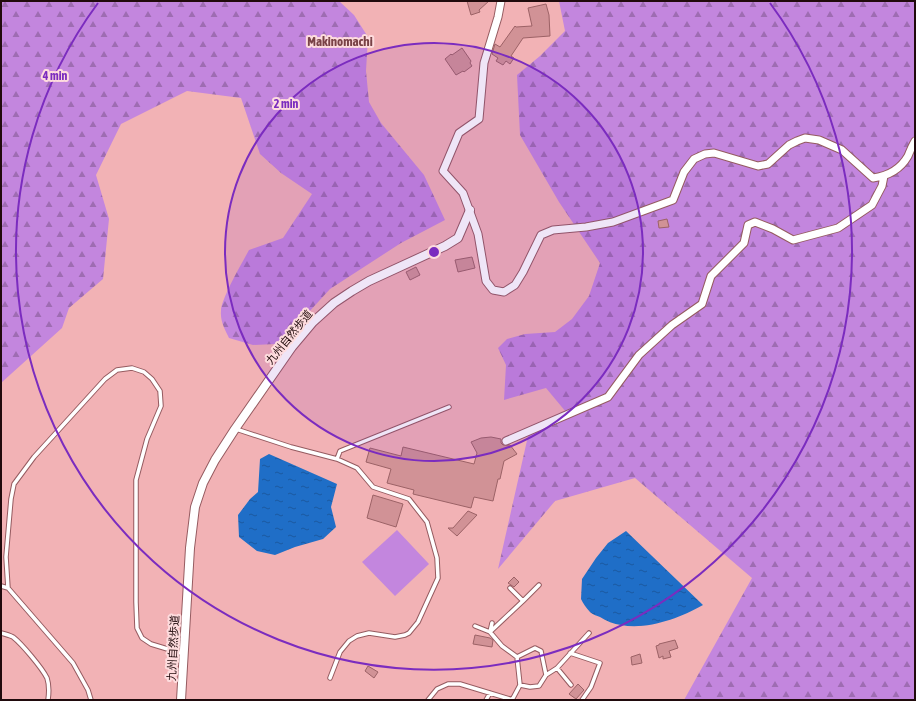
<svg xmlns="http://www.w3.org/2000/svg" width="916" height="701" font-family="'Asap Condensed','Noto Sans JP',sans-serif">
<style>
.green{fill:#c386de}
.forest{fill:url(#forest-firs)}
.water{fill:url(#water-ripples)}
.building{fill:#d19296;stroke:#9c6266}
.lines{fill:none;stroke-linecap:round;stroke-linejoin:round}
.service-casing{stroke:#955b60;stroke-width:5.5}
.minor-casing{stroke:#955b60;stroke-width:9}
.tertiary-casing{stroke:#955b60;stroke-width:10}
.service{stroke:#fff;stroke-width:3.5}
.minor{stroke:#fff;stroke-width:7}
.tertiary{stroke:#fff;stroke-width:8}
.ring{fill:none;stroke:#7b2cbf;stroke-width:2}
.labels{text-anchor:middle;dominant-baseline:central;stroke-width:4;stroke-linejoin:round;paint-order:stroke}
.street-label{font-size:11px;fill:#200a0c;stroke:#fedcde}
.quarter-label{font-size:13px;font-weight:bold;fill:#794247;stroke:#fedcde}
.centre{fill:#7b2cbf;stroke:#fedcde;stroke-width:2}
.ring-label{font-size:12px;text-anchor:middle;font-weight:bold;fill:#7b2cbf;stroke:#fedcde;stroke-width:4;stroke-linejoin:round;paint-order:stroke}
</style>
<defs>
<pattern id="forest-firs" width="22" height="20" patternUnits="userSpaceOnUse"><rect width="22" height="20" fill="#c386de"/><path d="M5 1l3.5 6h-7zM16 11l3.5 6h-7z" fill="#9e6cb2"/></pattern>
<pattern id="water-ripples" width="26" height="14" patternUnits="userSpaceOnUse"><rect width="26" height="14" fill="#1f6ec7"/><path d="M2 4q2-2 4 0t4 0M15 11q2-2 4 0t4 0" fill="none" stroke="#1b59a0"/></pattern>
</defs>
<rect width="100%" height="100%" fill="#f2b2b5"/>
<path class="green" d="M 397,530 L 429,564 L 395,596 L 362,562 Z"/>
<path class="forest" d="M 1,1 L 339,1 L 354,15 L 368,37 L 366,71 L 369,102 L 381,123 L 424,175 L 445,220 L 401,243 L 330,289 L 297,325 L 276,344 L 253,345 L 229,338 C 225,330 220,321 221,311 C 221,299 242,263 249,250 L 283,238 L 312,194 L 281,173 L 260,154 L 241,98 L 187,91 L 121,124 L 96,175 L 109,219 L 103,279 L 69,308 L 62,328 L 1,383 Z
M 559,1 L 915,1 L 915,700 L 684,700 L 752,578 L 635,478 L 555,501 L 498,569 L 528,436 L 566,412 L 546,388 L 504,400 L 506,365 L 498,348 L 507,339 L 525,334 L 555,332 L 572,319 L 589,296 L 600,263 L 559,202 L 520,135 L 517,75 L 540,56 L 565,31 Z"/>
<path class="water" d="M 269,454 L 337,484 L 331,507 L 336,527 L 323,539 L 295,547 L 275,555 L 257,551 L 239,537 L 238,515 L 250,499 L 258,492 L 260,459 Z
M 626,531 L 703,605 C 680,618 648,630 621,625 C 614,624 606,621 600,617 C 597,616 592,614 590,612 C 586,608 583,603 581,599 L 582,579 L 596,558 L 608,543 Z"/>
<path class="building" d="M 467,1 L 489,1 L 479,10 L 480,12 L 471,15 Z
M 546,4 L 549,15 L 550,36 L 523,38 L 511,56 L 514,58 L 510,64 L 506,61 L 503,65 L 496,61 L 498,58 L 492,54 L 495,44 L 500,47 L 515,26 L 516,27 L 532,26 L 528,8 Z
M 462,48 L 471,61 L 470,63 L 472,66 L 464,72 L 463,71 L 456,75 L 445,59 L 451,54 L 452,55 Z
M 667,219 L 669,227 L 659,228 L 658,221 Z
M 472,257 L 475,268 L 458,272 L 455,260 Z
M 416,267 L 420,275 L 410,280 L 406,272 Z
M 491,437 L 501,439 L 501,443 L 503,445 L 510,445 L 517,454 L 504,461 L 500,479 L 498,479 L 493,501 L 474,497 L 471,508 L 413,494 L 414,490 L 387,483 L 391,469 L 366,462 L 370,448 L 401,456 L 403,447 L 474,464 L 477,453 L 471,442 L 481,438 Z
M 373,495 L 403,504 L 396,527 L 367,518 Z
M 468,511 L 477,515 L 457,536 L 448,528 L 453,528 Z
M 514,577 L 519,582 L 514,587 L 508,583 Z
M 475,635 L 490,638 L 493,640 L 492,647 L 473,644 Z
M 675,640 L 678,648 L 669,651 L 671,657 L 663,659 L 663,656 L 659,658 L 656,646 L 659,645 L 659,644 Z
M 640,654 L 642,663 L 632,665 L 631,657 Z
M 368,666 L 378,672 L 374,678 L 365,671 Z
M 578,684 L 584,690 L 576,699 L 569,694 Z"/>
<g class="lines">
<g class="service-casing">
<path id="service" d="M 236,429 L 291,447 L 337,459 L 357,468 L 373,487 L 409,499 L 427,522 L 437,558 L 438,578 L 418,622 L 409,633 L 405,635 L 395,637 L 369,633 L 357,636 L 349,641 L 340,652 L 330,678
M 337,459 L 340,451 L 449,407
M 1,586 L 8,588 L 73,663 L 88,690 L 91,700
M 8,588 L 6,557 L 11,499 L 14,484 L 34,457 L 105,379 L 117,370 L 132,368 L 144,372 L 152,379 L 160,391 L 161,406 L 147,439 L 136,480 L 136,602 L 137,628 L 142,638 L 151,644 L 184,654
M 510,588 L 523,601
M 475,626 L 490,632 L 492,623
M 1,633 C 5,634 9,635 13,637 C 22,644 42,668 47,678 C 49,684 49,693 48,700
M 570,653 L 600,663 L 591,687 L 582,700
M 517,657 L 535,648 L 541,651 L 546,675
M 557,668 L 571,685
M 520,685 L 530,687 L 539,686 L 546,675 L 557,668 L 589,633
M 428,700 L 437,689 L 448,684 L 460,684 L 513,700
M 486,700 L 490,693
M 512,700 L 520,685 L 517,657 L 502,646 L 490,632 L 523,601 L 539,585"/>
</g>
<g class="minor-casing">
<path id="minor" d="M 501,1 L 498,17 L 484,63 L 479,119 L 459,133 L 443,171 L 463,193 L 478,234 L 486,281 L 493,290 L 504,292 L 515,285 L 523,272 L 541,235 L 553,230 L 586,227 L 613,222 L 673,200 L 684,172 L 694,159 L 705,154 L 714,153 L 758,166 L 768,164 L 789,145 L 797,141 L 805,138 L 819,140 L 842,150 L 873,178 C 888,176 900,170 908,156 C 910,151 912,146 915,141
M 506,441 L 608,397 L 639,355 L 672,325 L 702,304 L 711,276 L 744,243 L 748,225 L 755,222 L 773,229 L 793,240 L 838,228 L 872,205 L 882,186 L 884,176"/>
</g>
<g class="tertiary-casing">
<path id="tertiary" d="M 181,700 L 190,548 L 195,507 L 203,483 L 215,460 L 235,429 L 292,347 L 313,322 L 334,303 L 352,291 L 369,281 L 445,246 L 458,238 L 470,210"/>
</g>
<use href="#service" class="service"/>
<use href="#minor" class="minor"/>
<use href="#tertiary" class="tertiary"/>
</g>
<circle cx="434" cy="252" r="209" fill="#7b2cbf" fill-opacity=".12"/>
<g class="ring">
<circle cx="434" cy="252" r="209"/>
<path d="M770 3A418 418 0 1 1 98 3"/>
</g>
<g class="labels">
<g class="street-label">
<text transform="translate(289 337) rotate(-51)">九州自然歩道</text>
<text transform="translate(173 648) rotate(-87)">九州自然歩道</text>
</g>
<g class="quarter-label">
<text x="340" y="41">Makinomachi</text>
</g>
</g>
<circle cx="434" cy="252" r="6" class="centre"/>
<g class="ring-label">
<text x="55" y="80">4 min</text>
<text x="286" y="108">2 min</text>
</g>
<rect width="916" height="701" fill="none" stroke="#200a0c" stroke-width="4"/>
</svg>
